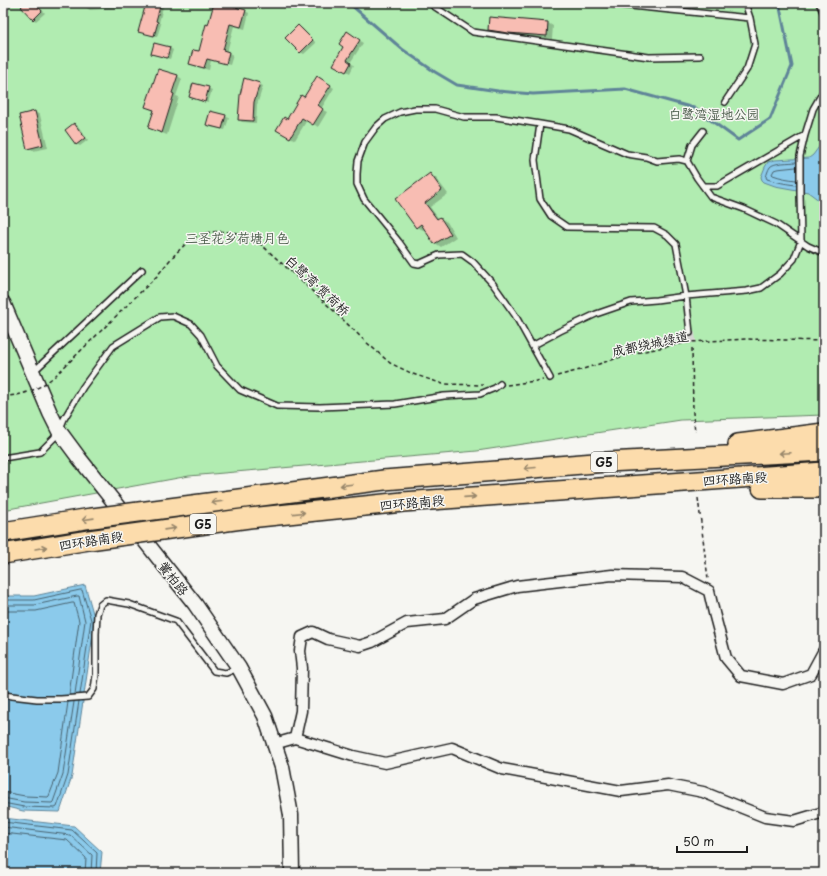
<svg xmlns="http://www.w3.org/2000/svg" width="827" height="876" font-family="'Playpen Sans','LXGW WenKai TC',sans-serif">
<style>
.green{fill:#b1ecb1;stroke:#668466}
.water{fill:#8bcaeb;stroke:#5f8498}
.shadow{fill:#0003}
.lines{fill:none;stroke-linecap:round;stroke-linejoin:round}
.shore{stroke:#48626f;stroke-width:1}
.stream{stroke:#5f8498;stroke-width:3}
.building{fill:#f8bdb3;stroke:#1c1c1c}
.street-tunnel{stroke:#d5d5d2;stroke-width:10;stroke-dasharray:10 5;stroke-linecap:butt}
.lane-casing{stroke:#1c1c1c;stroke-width:8}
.street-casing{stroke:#1c1c1c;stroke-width:13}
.secondary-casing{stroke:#1c1c1c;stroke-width:17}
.highway-casing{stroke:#1c1c1c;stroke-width:22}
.path{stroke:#1c1c1c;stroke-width:1.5;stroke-dasharray:4 3;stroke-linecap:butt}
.lane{stroke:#f6f6f2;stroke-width:5}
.street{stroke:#f6f6f2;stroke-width:10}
.secondary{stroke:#f6f6f2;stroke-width:14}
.highway{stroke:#fcdcac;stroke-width:19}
.highway-bridge-casing{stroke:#1c1c1c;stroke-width:22;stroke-linecap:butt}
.path-bridge{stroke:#1c1c1c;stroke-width:1.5;stroke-dasharray:4 3;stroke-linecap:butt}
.highway-bridge{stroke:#fcdcac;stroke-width:19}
.oneway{stroke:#97866b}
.labels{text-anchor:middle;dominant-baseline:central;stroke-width:3;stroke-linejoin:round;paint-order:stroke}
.shield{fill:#f6f6f2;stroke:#5d5d5c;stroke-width:1}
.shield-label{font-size:12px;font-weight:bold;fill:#1c1c1c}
.park-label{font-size:13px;fill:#495a49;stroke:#f6f6f2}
.street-label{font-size:13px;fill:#1c1c1c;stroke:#f6f6f2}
</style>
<rect width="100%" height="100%" fill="#f6f6f2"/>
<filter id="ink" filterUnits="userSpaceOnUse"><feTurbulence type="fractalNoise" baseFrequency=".025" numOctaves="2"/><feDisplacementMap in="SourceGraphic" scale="8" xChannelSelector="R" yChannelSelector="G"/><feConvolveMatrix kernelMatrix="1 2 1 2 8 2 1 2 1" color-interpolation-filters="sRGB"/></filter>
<g filter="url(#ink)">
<path class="green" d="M 3,3 L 824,3 L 824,415 L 681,420 L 477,451 L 189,476 L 3,510 Z"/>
<path class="water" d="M 824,140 L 824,204 L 808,192 L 775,186 L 764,182 L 762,180 L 761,177 L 765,167 L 768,162 L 775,160 L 809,158 L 813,155 Z
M 85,585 L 95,620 L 72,776 L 60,812 L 23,811 L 3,806 L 3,596 L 34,596 Z
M 3,818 L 74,826 L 102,852 L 100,873 L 3,873 Z"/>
<path class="shadow" d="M 26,3 L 36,3 L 45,13 L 36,21 L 33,19 Z
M 85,3 L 120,3 L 120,8 L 90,10 L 85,7 Z
M 145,3 L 164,3 L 159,23 L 161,24 L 157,37 L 143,33 L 139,31 L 146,7 L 144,6 Z
M 215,3 L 245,11 L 249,13 L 245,29 L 234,26 L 227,52 L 233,55 L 230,65 L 211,60 L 209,70 L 194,66 L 190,64 L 200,53 Z
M 548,23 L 553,26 L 552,39 L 514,35 L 494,33 L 489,30 Z
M 298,27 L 302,28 L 316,43 L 304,54 L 300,52 Z
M 347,33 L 363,43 L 350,63 L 354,65 L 350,73 L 334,64 L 344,46 Z
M 170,48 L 173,50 L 170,59 L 156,55 Z
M 178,76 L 182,79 L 176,96 L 179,97 L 167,135 L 154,130 L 149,128 L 154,111 L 146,107 Z
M 318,78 L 334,88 L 321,109 L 327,112 L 318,127 L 307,120 L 295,140 L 278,129 L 287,120 L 304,98 Z
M 259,84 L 263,86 L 257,105 L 256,123 L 242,122 L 239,120 Z
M 208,88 L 212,90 L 208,103 L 194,99 L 190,97 Z
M 35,112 L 40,115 L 48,148 L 33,151 L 27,148 Z
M 225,116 L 229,118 L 225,130 L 210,127 L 207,125 Z
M 74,124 L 78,126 L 88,140 L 80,146 L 76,144 Z
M 430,174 L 436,178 L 448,194 L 430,207 L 439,219 L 440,218 L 447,222 L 456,237 L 441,247 L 435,243 L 426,229 L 423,230 L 417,227 Z"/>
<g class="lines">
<path class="shore" d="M 796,162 C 790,163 774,162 770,167 C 768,170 767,174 766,177 L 767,179 C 777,182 786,184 796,185
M 796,167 L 777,169 L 774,170 L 772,174 L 773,175 C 781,178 788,179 796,180
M 3,600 L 34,600 L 80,590 L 82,590 L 91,620 L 80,694
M 3,605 L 35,605 L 77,596 L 79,596 L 85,621 L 75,694
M 3,611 L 36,611 L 72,603 L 74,603 L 79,621 L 69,695
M 3,792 L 25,796 L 48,797 L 49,796 L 58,773 L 68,702
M 3,798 L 24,802 L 52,803 L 53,802 L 63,774 L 74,702
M 3,803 L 24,807 L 55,808 L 57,807 L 68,775 L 79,701
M 3,822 L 72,830 L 97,853 L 96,873
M 3,827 L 70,835 L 92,855 L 91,873
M 3,833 L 67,840 L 86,858 L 85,873"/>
<path class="stream" d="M 349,3 L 365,17 L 402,49 L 435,72 L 457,85 L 498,91 L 533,94 L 625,89 L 694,108 L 738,140 L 770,119 L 792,66 L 779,3"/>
</g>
<path class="building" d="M 25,3 L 35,3 L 42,11 L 33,20 L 21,7 Z
M 146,3 L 161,3 L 156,21 L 158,22 L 154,36 L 138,32 Z
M 214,3 L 221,3 L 246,10 L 241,27 L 230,24 L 223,50 L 229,52 L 226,64 L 207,59 L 204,68 L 189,64 L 193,50 L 199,51 L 206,24 L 208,25 Z
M 489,17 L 548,22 L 547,36 L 508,33 L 488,30 Z
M 298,25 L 313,40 L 300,53 L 285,38 Z
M 347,31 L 360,40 L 347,60 L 351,63 L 346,72 L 333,65 L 343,47 L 339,44 Z
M 154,43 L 170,47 L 167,58 L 151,54 Z
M 158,69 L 178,75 L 172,93 L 174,94 L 162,133 L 148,128 L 154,110 L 145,107 Z
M 317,76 L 331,85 L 318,105 L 323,109 L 313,125 L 302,118 L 290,138 L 276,130 L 284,117 L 287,119 L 301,95 L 304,97 Z
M 244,78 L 260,83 L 254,102 L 253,121 L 238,120 L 240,95 Z
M 193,83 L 209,87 L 205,102 L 189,97 Z
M 35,111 L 43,145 L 27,149 L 19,115 Z
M 210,111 L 226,115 L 222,129 L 206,125 Z
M 74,123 L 85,138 L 76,145 L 65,130 Z
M 430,173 L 442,190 L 425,203 L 437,219 L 440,217 L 451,234 L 434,244 L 421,224 L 416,228 L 395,199 Z"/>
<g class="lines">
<path class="street-tunnel" d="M 690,333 L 692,348"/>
<g class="lane-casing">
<path id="lane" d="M 429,3 L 473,32 L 649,57 L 700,56
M 601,3 L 750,18
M 819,3 L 824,14
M 725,102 L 747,69 L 755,44 L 750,18 L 745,3
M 540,124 L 535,160 L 540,199 L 551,216 L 567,227 L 654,228 L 667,235 L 676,244 L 686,296 L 690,333
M 703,131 L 692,145 L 687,161 L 697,178 L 711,197 L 744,209 L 776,224 L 808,246 L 824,253
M 703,186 L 717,186 L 805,135
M 532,346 L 560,331 L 596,314 L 631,302 L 656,300 L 686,296 L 747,291 L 761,288 L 780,274 L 794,259 L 801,241 L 800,193 L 800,156 L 805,135 L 813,109 L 824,90
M 33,372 L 142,270
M 550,378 L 515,315 L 493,284 L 473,262 L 462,254 L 439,255 L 419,264 L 414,263 L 399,242 L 364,199 L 357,184 L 357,174 L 358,161 L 365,142 L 376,127 L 385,119 L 400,112 L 415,109 L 435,109 L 464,117 L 496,117 L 540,124 L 569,129 L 627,154 L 646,157 L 657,161 L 679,159 L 687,161
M 3,458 L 40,452 L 54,438 L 59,431 L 64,419 L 83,387 L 113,346 L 160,317 L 173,316 L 191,324 L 201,335 L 217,366 L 240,390 L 277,406 L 320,407 L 395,404 L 444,396 L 480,394 L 495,388 L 500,384
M 3,695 L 37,699 L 61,699 L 88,697 L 94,689 L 96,675 L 96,634 L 97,614 L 100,605 L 106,600 L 129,604 L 176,621 L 214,671 L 226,673 L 238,668"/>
</g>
<g class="street-casing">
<path id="street" d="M 295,738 L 301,711 L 302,668 L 300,651 L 302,637 L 313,632 L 328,639 L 360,646 L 372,642 L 407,623 L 445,619 L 474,599 L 517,586 L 612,575 L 682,577 L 709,591 L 714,613 L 726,658 L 741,676 L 783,684 L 811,674 L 824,650
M 274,744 L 295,738 L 353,756 L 385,763 L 452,748 L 502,769 L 621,791 L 668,785 L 703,792 L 765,817 L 794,821 L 824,812"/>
</g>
<g class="secondary-casing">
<path id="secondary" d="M 3,303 L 50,413 L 59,431 L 79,458 L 195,604 L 239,668 L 265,716 L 282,767 L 291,815 L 292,873"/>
</g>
<g class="highway-casing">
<path id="highway" d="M 738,444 L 824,433
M 384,480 L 607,462 L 824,451
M 762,488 L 824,488
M 403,502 L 824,472"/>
</g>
<path class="path" d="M 692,348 L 693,413 L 695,432
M 557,376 L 580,370 L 630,354 L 690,342 L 747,339 L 824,341
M 507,385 L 543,380
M 698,498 L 708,579"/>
<use href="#lane" class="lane"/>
<use href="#street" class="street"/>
<use href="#secondary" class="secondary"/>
<use href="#highway" class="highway"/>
<g class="highway-bridge-casing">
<path id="highway-bridge" d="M 3,532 L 85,519 L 384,480
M 3,554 L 89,540 L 249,518 L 403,502"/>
</g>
<path class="path-bridge" d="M 3,396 C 24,396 39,389 55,376 L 157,276 C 187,238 202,222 253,237 L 334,311 L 366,342 L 390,363 L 413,374 L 443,384 L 483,385"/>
<use href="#highway-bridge" class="highway-bridge"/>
</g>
<defs><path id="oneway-shaft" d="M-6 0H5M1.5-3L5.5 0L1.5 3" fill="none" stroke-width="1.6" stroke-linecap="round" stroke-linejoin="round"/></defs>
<g class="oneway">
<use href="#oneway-shaft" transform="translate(785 453) rotate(177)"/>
<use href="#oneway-shaft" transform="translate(530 468) rotate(175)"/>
<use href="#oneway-shaft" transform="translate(346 485) rotate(173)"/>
<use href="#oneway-shaft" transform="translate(470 497) rotate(-4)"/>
<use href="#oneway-shaft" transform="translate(217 502) rotate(173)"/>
<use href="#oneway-shaft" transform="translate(299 513) rotate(-6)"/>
<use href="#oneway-shaft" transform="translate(88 519) rotate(172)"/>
<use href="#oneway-shaft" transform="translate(170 529) rotate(-8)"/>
<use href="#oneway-shaft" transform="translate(41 548) rotate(-10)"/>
</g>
</g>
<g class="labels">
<g class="shield">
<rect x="591" y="452" width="26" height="20" rx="3"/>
<rect x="190" y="514" width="26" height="20" rx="3"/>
</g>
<g class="shield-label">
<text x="604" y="462">G5</text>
<text x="203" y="524">G5</text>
</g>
<g class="park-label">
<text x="714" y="113">白鹭湾湿地公园</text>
<text x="237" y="237">三圣花乡荷塘月色</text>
</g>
<g class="street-label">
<text transform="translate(318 285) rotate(43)">白鹭湾·赏荷桥</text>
<text transform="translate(650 343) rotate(-12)">成都绕城绿道</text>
<text transform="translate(735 478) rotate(-4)">四环路南段</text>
<text transform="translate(412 502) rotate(-5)">四环路南段</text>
<text transform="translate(91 540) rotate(-9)">四环路南段</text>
<text transform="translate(174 578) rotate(52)">黉柏路</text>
</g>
</g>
<rect width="827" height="876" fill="none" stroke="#f6f6f2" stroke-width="16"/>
<rect x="8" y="8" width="811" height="860" fill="none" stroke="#1c1c1c" stroke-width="1.5" filter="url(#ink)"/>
<path d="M677 846v6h70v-6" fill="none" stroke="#1c1c1c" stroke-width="2"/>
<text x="683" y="846" font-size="12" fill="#1c1c1c" stroke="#f6f6f2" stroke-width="3" paint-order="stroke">50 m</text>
</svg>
